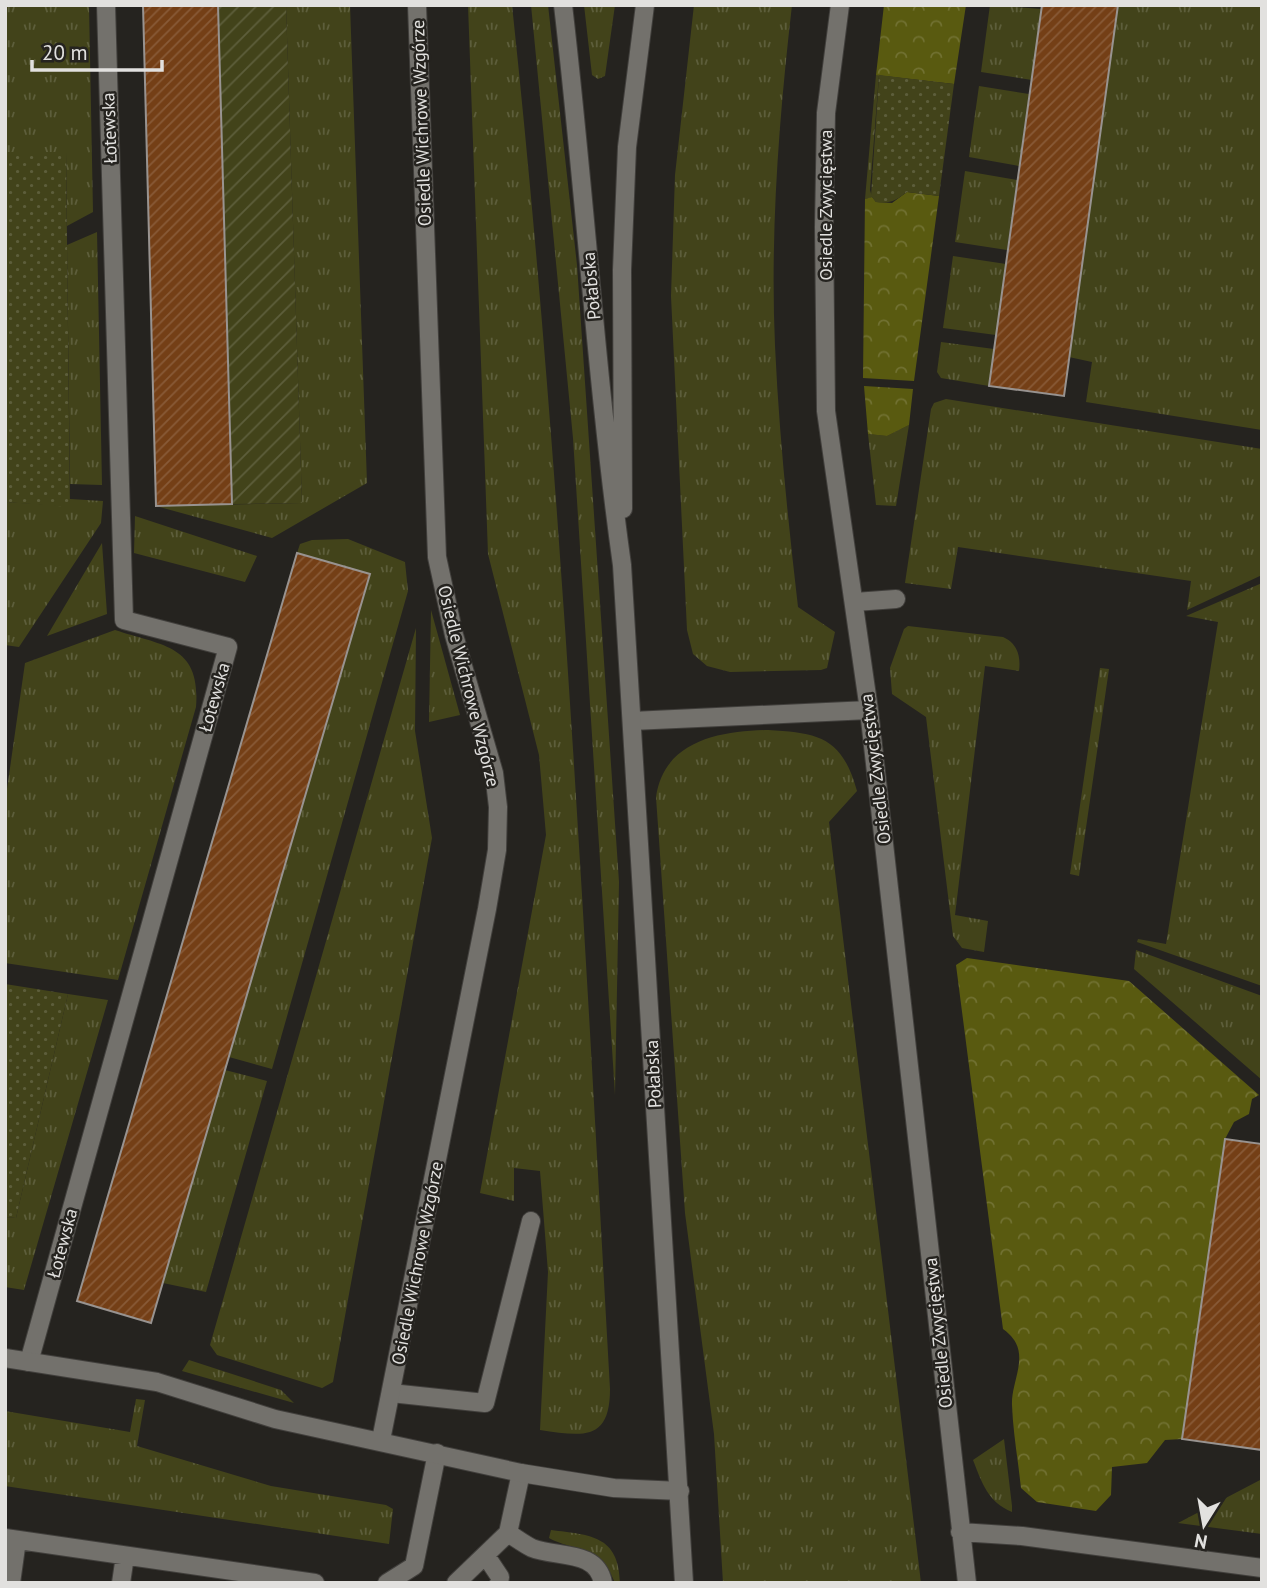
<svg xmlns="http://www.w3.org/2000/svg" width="1267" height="1588" font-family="'PT Sans',sans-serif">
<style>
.grass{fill:url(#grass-tufts)}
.forest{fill:url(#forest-crowns)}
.park{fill:url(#park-dots)}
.garden{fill:url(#garden-furrows)}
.building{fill:url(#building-hatch);stroke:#989390;stroke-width:2}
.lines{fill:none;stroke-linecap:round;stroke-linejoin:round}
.service-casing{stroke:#413f3c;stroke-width:20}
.pedestrian-casing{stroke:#413f3c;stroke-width:20}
.minor-casing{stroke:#413f3c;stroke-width:20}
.tertiary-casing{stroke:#413f3c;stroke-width:20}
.service{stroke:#73716c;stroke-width:18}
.pedestrian{stroke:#73716c;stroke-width:18}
.minor{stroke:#73716c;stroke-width:18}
.tertiary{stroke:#73716c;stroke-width:18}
.labels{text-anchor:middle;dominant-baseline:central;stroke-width:5;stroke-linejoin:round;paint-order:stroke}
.street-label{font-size:18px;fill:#e2e1df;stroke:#25231f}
</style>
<defs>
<pattern id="grass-tufts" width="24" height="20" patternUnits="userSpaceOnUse" patternTransform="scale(1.75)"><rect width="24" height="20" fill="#42431a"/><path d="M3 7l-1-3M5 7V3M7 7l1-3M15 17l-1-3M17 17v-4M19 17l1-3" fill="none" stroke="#5d5e3b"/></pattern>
<pattern id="forest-crowns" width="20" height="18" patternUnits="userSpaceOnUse" patternTransform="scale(1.75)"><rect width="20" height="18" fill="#595a10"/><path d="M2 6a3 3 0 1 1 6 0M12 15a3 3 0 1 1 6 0" fill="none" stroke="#717132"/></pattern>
<pattern id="park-dots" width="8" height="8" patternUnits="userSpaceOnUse" patternTransform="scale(1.75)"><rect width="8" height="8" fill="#42431a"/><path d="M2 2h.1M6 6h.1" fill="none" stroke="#5d5e3b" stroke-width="1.8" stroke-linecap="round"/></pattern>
<pattern id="garden-furrows" width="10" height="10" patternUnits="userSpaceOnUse" patternTransform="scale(1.75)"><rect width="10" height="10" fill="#42431a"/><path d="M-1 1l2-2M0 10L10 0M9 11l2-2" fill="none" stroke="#5d5e3b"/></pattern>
<pattern id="building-hatch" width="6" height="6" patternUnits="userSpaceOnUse" patternTransform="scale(1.75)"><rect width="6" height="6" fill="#743f16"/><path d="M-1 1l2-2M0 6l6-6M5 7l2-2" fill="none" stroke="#885a37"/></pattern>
</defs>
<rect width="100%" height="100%" fill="#25231f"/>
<path class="grass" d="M 5,5 L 89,5 L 93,212 L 67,226 L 66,152 L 5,152 Z
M 286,5 L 350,5 L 367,483 L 272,538 L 156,506 L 302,503 Z
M 468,5 L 512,5 C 561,465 584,928 610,1389 C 610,1442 582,1436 540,1430 L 548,1272 L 540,1171 L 514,1168 L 514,1201 L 480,1193 L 546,835 L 539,755 L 488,554 Z
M 531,5 L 548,5 L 577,265 L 619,882 L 615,1095 L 573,438 Z
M 584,5 L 615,5 L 605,76 L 598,79 L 592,75 Z
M 694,5 L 792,5 C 779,118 770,232 775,346 C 779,434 788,520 798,607 L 835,632 L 827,668 L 821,670 L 730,672 L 707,666 L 693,654 L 687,630 L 671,296 L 675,175 Z
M 990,5 L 1041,9 L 1032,80 L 981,72 Z
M 1118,5 L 1262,5 L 1262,430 L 1086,402 L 1092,362 L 1069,357 Z
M 876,75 L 879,75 L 870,190 L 872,197 L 865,199 Z
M 979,86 L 1029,94 L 1019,166 L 969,157 Z
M 965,171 L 1017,180 L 1007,250 L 955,242 Z
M 97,232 L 102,485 L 70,484 L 67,245 Z
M 953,256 L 1006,264 L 996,335 L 943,328 Z
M 941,342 L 994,349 L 989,386 L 941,378 L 937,372 Z
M 946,399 L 1262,449 L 1262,575 L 1187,610 L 1191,581 L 958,547 L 951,589 L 905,583 L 931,409 L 934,403 Z
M 909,425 L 896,506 L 876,505 L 868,434 L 887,436 Z
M 70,499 L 103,501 L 101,523 L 19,647 L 5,645 L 5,502 L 69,506 Z
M 135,516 L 257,556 L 245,582 L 134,553 Z
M 348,539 L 405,562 L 408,591 L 272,1069 L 229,1057 L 370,575 L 297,553 L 300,544 L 312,540 Z
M 102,543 L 107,614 L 47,636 Z
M 1262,583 L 1262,986 L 1137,942 L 1138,939 L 1166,944 L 1218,622 L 1186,616 Z
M 431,610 L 460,715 L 429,722 Z
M 908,626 L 1003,637 C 1017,643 1021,656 1019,671 L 985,666 L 955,915 L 988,921 L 984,952 L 962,948 L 953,936 L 926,717 L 892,694 L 890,668 L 904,629 Z
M 416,628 L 415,731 L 432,838 L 333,1382 L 322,1388 L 217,1355 L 210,1345 Z
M 115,630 C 163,646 201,645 196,707 L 118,980 L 5,963 L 5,803 L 25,663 Z
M 1100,668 L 1109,669 L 1079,876 L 1070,874 Z
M 768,730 C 819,733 842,737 857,791 L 829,822 L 921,1583 L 723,1583 L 714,1434 L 685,1213 L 656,797 C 664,740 721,731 768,730 Z
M 1136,950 L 1262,996 L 1262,1080 L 1134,969 Z
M 68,994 L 108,1000 L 24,1290 L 5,1287 L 5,1217 L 16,1218 Z
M 225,1070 L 267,1081 L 206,1292 L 163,1283 Z
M 189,1360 L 281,1390 L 294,1403 L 182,1371 Z
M 136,1399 L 145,1400 L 137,1446 L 271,1486 L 386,1505 L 393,1509 L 389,1544 L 5,1486 L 5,1411 L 130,1432 Z
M 1004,1439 L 1012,1506 L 1012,1512 C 988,1502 982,1483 973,1460 Z
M 1262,1479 L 1262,1534 L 1178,1523 Z
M 551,1530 C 590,1535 619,1535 620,1583 L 615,1583 C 600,1542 579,1554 549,1538 Z"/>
<path class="forest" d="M 884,5 L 966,5 L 954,84 L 876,75 Z
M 907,192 L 939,196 L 914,381 L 863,378 L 865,199 L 872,197 L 876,202 L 892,203 Z
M 864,386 L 913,389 L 909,425 L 887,436 L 868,434 Z
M 967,958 L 1129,981 L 1259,1095 L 1252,1099 L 1249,1114 L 1234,1122 L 1225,1139 L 1182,1439 L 1165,1440 L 1147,1463 L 1112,1467 L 1111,1495 L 1096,1511 L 1037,1502 L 1021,1488 C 1018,1460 1013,1432 1012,1405 C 1011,1378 1034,1351 1003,1329 L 956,965 Z"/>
<path class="park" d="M 879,75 L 954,84 L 939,196 L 907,192 C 896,200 891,204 876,202 L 871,196 Z
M 5,152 L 66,152 L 70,507 L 5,502 Z
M 5,984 L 68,994 L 16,1218 L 5,1217 Z"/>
<path class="garden" d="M 218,5 L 286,5 L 302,503 L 232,504 Z"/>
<path class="building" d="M 143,5 L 218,5 L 232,504 L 156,506 Z
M 1042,5 L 1118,5 L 1064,396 L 989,386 Z
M 297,553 L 370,574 L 151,1323 L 77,1301 Z
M 1225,1139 L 1262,1144 L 1262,1450 L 1182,1439 Z"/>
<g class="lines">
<g class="service-casing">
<path id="service" d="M 391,1393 L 485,1403 L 531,1221
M 508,1533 C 516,1538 524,1544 532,1548 C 556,1558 597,1549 603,1583
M 5,1538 L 315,1583
M 486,1556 L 500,1577 L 499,1583
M 11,1583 L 17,1540
M 121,1583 L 125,1556
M 387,1583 L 414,1566 L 437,1453
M 456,1583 L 508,1533 L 521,1473"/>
</g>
<g class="pedestrian-casing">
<path id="pedestrian" d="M 29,1362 L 228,647 L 124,620 L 106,5"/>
</g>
<g class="minor-casing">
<path id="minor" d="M 840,5 L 826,113 L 824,227 L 826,411 L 869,710 L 967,1583
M 855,602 L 896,599
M 632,721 L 869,710
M 5,1358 L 157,1382 L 275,1419 L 521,1473 L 614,1488 L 680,1491
M 381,1440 L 487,909 L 497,850 L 498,807 L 494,773 L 454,635 L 437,557 L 417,5
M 960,1532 L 1022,1536 L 1262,1568"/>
</g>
<g class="tertiary-casing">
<path id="tertiary" d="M 563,5 C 585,192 596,379 622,565 L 684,1583
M 623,509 L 622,270 L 627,147 L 645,5"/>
</g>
<use href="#service" class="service"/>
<use href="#pedestrian" class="pedestrian"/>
<use href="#minor" class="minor"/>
<use href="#tertiary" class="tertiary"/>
</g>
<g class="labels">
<g class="street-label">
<text transform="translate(421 123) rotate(-92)">Osiedle Wichrowe Wzgórze</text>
<text transform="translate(109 128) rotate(-92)">Łotewska</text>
<text transform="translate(825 205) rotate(-90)">Osiedle Zwycięstwa</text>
<text transform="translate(591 286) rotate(-95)">Połabska</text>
<text transform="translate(469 686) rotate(76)">Osiedle Wichrowe Wzgórze</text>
<text transform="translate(214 697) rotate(-74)">Łotewska</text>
<text transform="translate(875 769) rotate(-97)">Osiedle Zwycięstwa</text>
<text transform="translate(653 1074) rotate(-93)">Połabska</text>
<text transform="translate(62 1243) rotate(-75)">Łotewska</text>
<text transform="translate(417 1263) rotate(-79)">Osiedle Wichrowe Wzgórze</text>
<text transform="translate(938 1333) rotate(-96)">Osiedle Zwycięstwa</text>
</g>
</g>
<rect width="1267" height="1588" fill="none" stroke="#e2e1df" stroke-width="14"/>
<g transform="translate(1204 1525) rotate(191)" stroke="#25231f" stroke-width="5" paint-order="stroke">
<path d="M0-5L12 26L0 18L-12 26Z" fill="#e2e1df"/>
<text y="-10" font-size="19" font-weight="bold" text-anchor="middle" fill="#e2e1df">N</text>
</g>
<path d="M32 60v10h130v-10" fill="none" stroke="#e2e1df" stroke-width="3.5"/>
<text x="42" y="60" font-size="21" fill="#e2e1df" stroke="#25231f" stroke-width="5" paint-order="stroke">20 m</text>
</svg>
